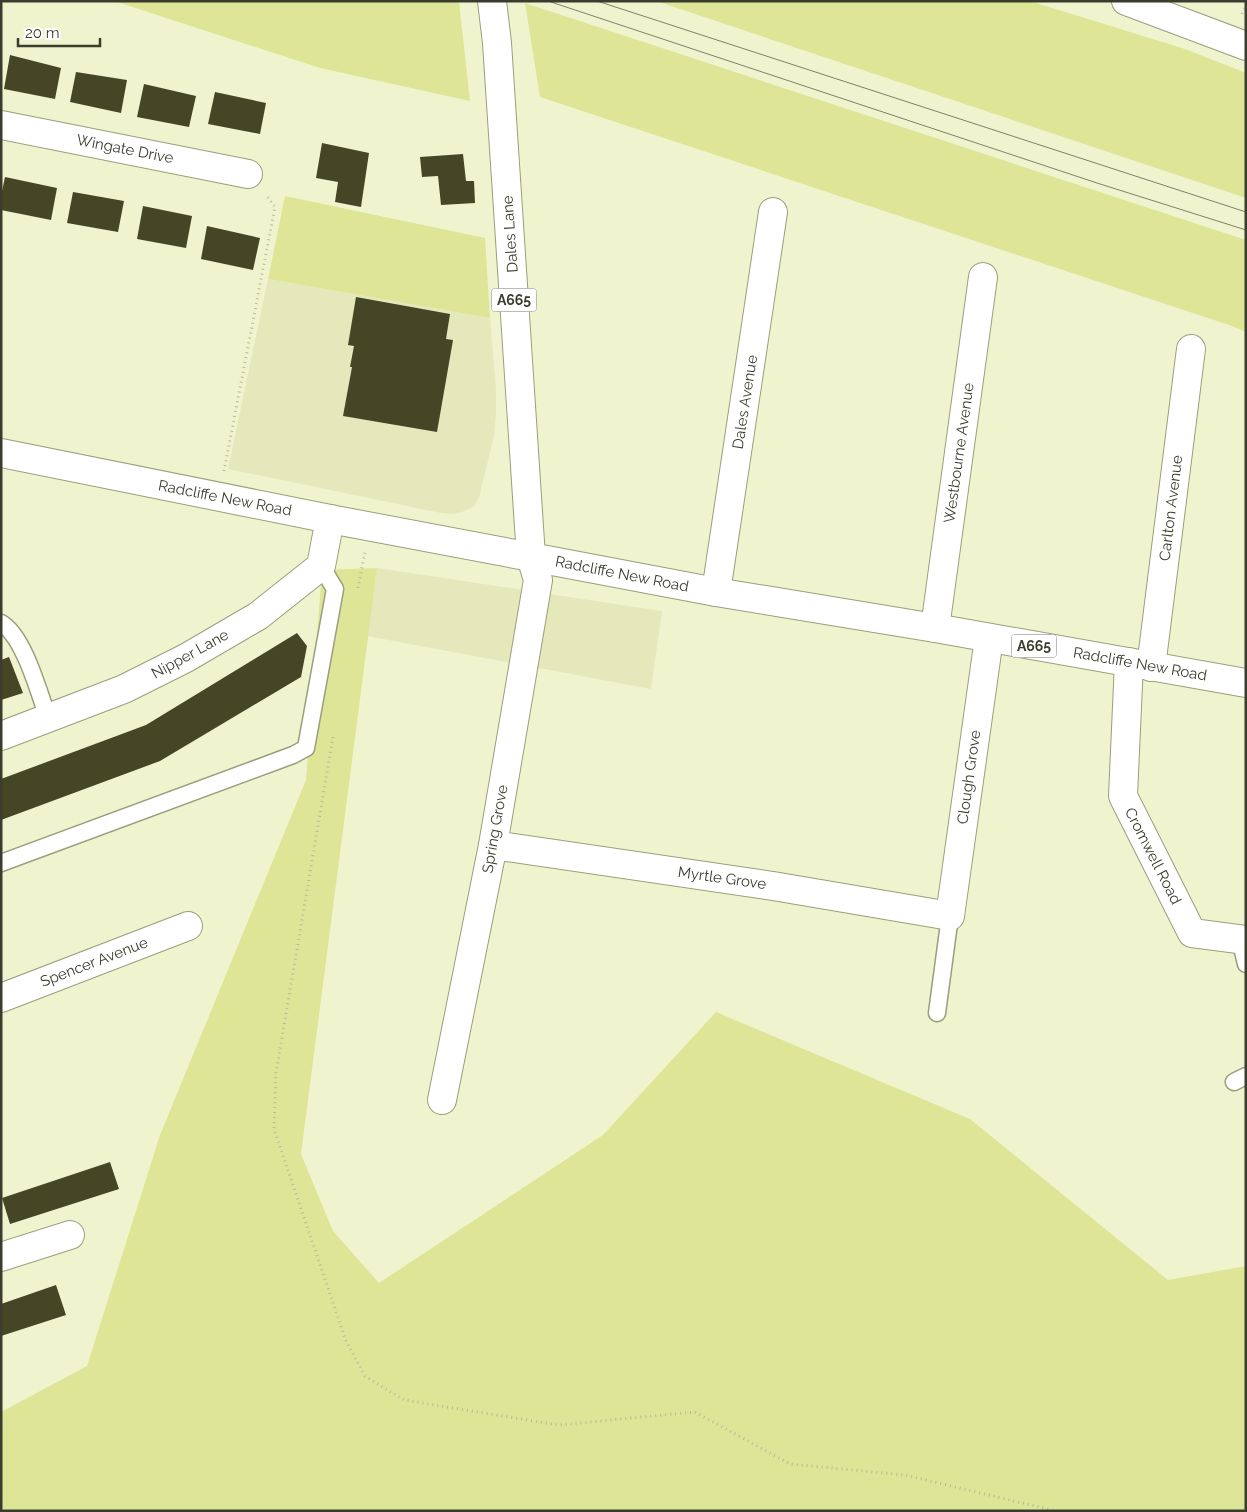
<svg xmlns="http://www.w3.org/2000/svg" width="1247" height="1512" font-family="Raleway,sans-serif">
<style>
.built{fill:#e4e8bb}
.green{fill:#dfe596}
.building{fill:#444626}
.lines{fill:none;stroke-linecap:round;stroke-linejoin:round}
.lane-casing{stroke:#9b9e7b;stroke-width:19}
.street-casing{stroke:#9b9e7b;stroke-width:30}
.secondary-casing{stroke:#9b9e7b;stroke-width:30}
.primary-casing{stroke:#9b9e7b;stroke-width:30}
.path{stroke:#b6ba9b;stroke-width:3;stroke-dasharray:1 4;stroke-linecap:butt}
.lane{stroke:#fff;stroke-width:16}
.street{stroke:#fff;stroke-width:28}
.secondary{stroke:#fff;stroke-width:28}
.primary{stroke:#fff;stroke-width:28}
.tram{stroke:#7e8169;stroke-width:1}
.labels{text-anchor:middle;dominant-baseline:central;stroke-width:5;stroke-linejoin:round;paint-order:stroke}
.shield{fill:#fff;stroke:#75766c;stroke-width:1}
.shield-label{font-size:14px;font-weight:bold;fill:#3a3c2d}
.street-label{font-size:15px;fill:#3a3c2d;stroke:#fff}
</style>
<rect width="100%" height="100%" fill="#f0f4ce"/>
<path class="built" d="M 268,279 L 490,318 L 496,389 L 496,413 L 494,436 L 479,498 L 474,506 L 462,512 L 454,514 L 441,513 L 228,469 Z
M 377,568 L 662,611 L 651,689 L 367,636 Z"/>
<path class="green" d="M 114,1 L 459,1 L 470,101 L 320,68 Z
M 656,1 L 1030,1 L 1185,49 L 1246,73 L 1246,198 Z
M 525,3 L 1246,240 L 1246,332 L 1229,325 L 540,97 Z
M 285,196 L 485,238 L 490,318 L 268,279 Z
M 377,568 L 301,1154 L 333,1231 L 379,1283 L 603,1135 L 716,1012 L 970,1119 L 1168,1280 L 1246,1266 L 1246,1511 L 1,1511 L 1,1412 L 87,1366 L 160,1135 L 306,780 L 322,570 Z"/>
<path class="building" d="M 10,55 L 61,68 L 55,99 L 4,89 Z
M 76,72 L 127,80 L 121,113 L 70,102 Z
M 144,84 L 196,96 L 189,127 L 137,117 Z
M 215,92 L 266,103 L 260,134 L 208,124 Z
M 322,143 L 369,153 L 361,207 L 335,202 L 338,182 L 316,178 Z
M 463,154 L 466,181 L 474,181 L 475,203 L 441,205 L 438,176 L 422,177 L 420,157 Z
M 5,177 L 57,188 L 51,220 L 1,210 L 1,196 Z
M 73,192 L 124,201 L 118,232 L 67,223 Z
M 143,206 L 192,216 L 186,248 L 137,239 Z
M 207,226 L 260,238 L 253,270 L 201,259 Z
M 356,297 L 450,314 L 446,339 L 453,340 L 437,432 L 343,416 L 352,367 L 350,367 L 354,346 L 348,345 Z
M 297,633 L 307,646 L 301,677 L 160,761 L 1,820 L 1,779 L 146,725 Z
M 9,657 L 23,693 L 1,700 L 1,660 Z
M 110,1162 L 119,1189 L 10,1224 L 2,1198 Z
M 56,1285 L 66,1315 L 1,1336 L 1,1304 Z"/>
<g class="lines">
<g class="lane-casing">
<path id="lane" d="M 1,623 C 24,636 39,693 48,718
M 1,863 L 293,755 L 306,748 L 335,589 L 321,566
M 1240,939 L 1246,964
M 937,1013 L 950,916
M 1234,1082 L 1246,1076"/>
</g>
<g class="street-casing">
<path id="street" d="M 1126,1 L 1246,46
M 1,125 L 248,174
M 716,592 L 773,212
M 935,628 L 983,277
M 1129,662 L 1123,796 L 1192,933 L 1246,940
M 1151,667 L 1191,349
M 1,736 L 124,689 L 186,658 L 258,616 L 321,566 L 330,519
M 493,845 L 773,886 L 950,916 L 989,638
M 1,998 L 188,926
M 442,1100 L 493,845 L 538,580 L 531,557
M 1,1257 L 70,1235"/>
</g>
<g class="secondary-casing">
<path id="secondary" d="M 1,453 L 330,519 L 531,557"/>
</g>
<g class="primary-casing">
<path id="primary" d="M 492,1 L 497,43 L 531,557 L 716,592 L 935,628 L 1246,683"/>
</g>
<path class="path" d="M 1242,14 L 1246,5
M 224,471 L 275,207 L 266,195
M 358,588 L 365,552
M 333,737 L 276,1073 L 274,1129 L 346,1341 L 365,1376 L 404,1400 L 558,1425 L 695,1412 L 790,1464 L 905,1475 L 1056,1511"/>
<use href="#lane" class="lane"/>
<use href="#street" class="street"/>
<use href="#secondary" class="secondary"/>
<use href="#primary" class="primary"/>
<path class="tram" d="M 548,1 L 1097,183 L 1246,230
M 597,1 L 1246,212"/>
</g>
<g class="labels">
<g class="shield">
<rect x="491.5" y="288.5" width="45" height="23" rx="4"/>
<rect x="1011.5" y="634.5" width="45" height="23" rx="4"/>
</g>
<g class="shield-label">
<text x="514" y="300">A665</text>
<text x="1034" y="646">A665</text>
</g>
<g class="street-label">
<text transform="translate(125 149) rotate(11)">Wingate Drive</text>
<text transform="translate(510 234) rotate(-94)">Dales Lane</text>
<text transform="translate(745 402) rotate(-81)">Dales Avenue</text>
<text transform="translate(959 453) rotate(-82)">Westbourne Avenue</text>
<text transform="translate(225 498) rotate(11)">Radcliffe New Road</text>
<text transform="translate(1171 508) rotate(-83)">Carlton Avenue</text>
<text transform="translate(622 574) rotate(11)">Radcliffe New Road</text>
<text transform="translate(190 654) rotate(-29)">Nipper Lane</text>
<text transform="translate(1140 664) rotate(10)">Radcliffe New Road</text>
<text transform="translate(969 777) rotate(-82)">Clough Grove</text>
<text transform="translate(495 829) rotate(-80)">Spring Grove</text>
<text transform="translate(1153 856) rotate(63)">Cromwell Road</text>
<text transform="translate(722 878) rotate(8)">Myrtle Grove</text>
<text transform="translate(94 962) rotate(-21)">Spencer Avenue</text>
</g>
</g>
<rect width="1247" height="1512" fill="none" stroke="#3a3c2d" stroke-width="5"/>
<path d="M18 38v8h82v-8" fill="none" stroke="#3a3c2d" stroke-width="2.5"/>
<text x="25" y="38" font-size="15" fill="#3a3c2d" stroke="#ffffff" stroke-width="4" paint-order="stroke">20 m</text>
</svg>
